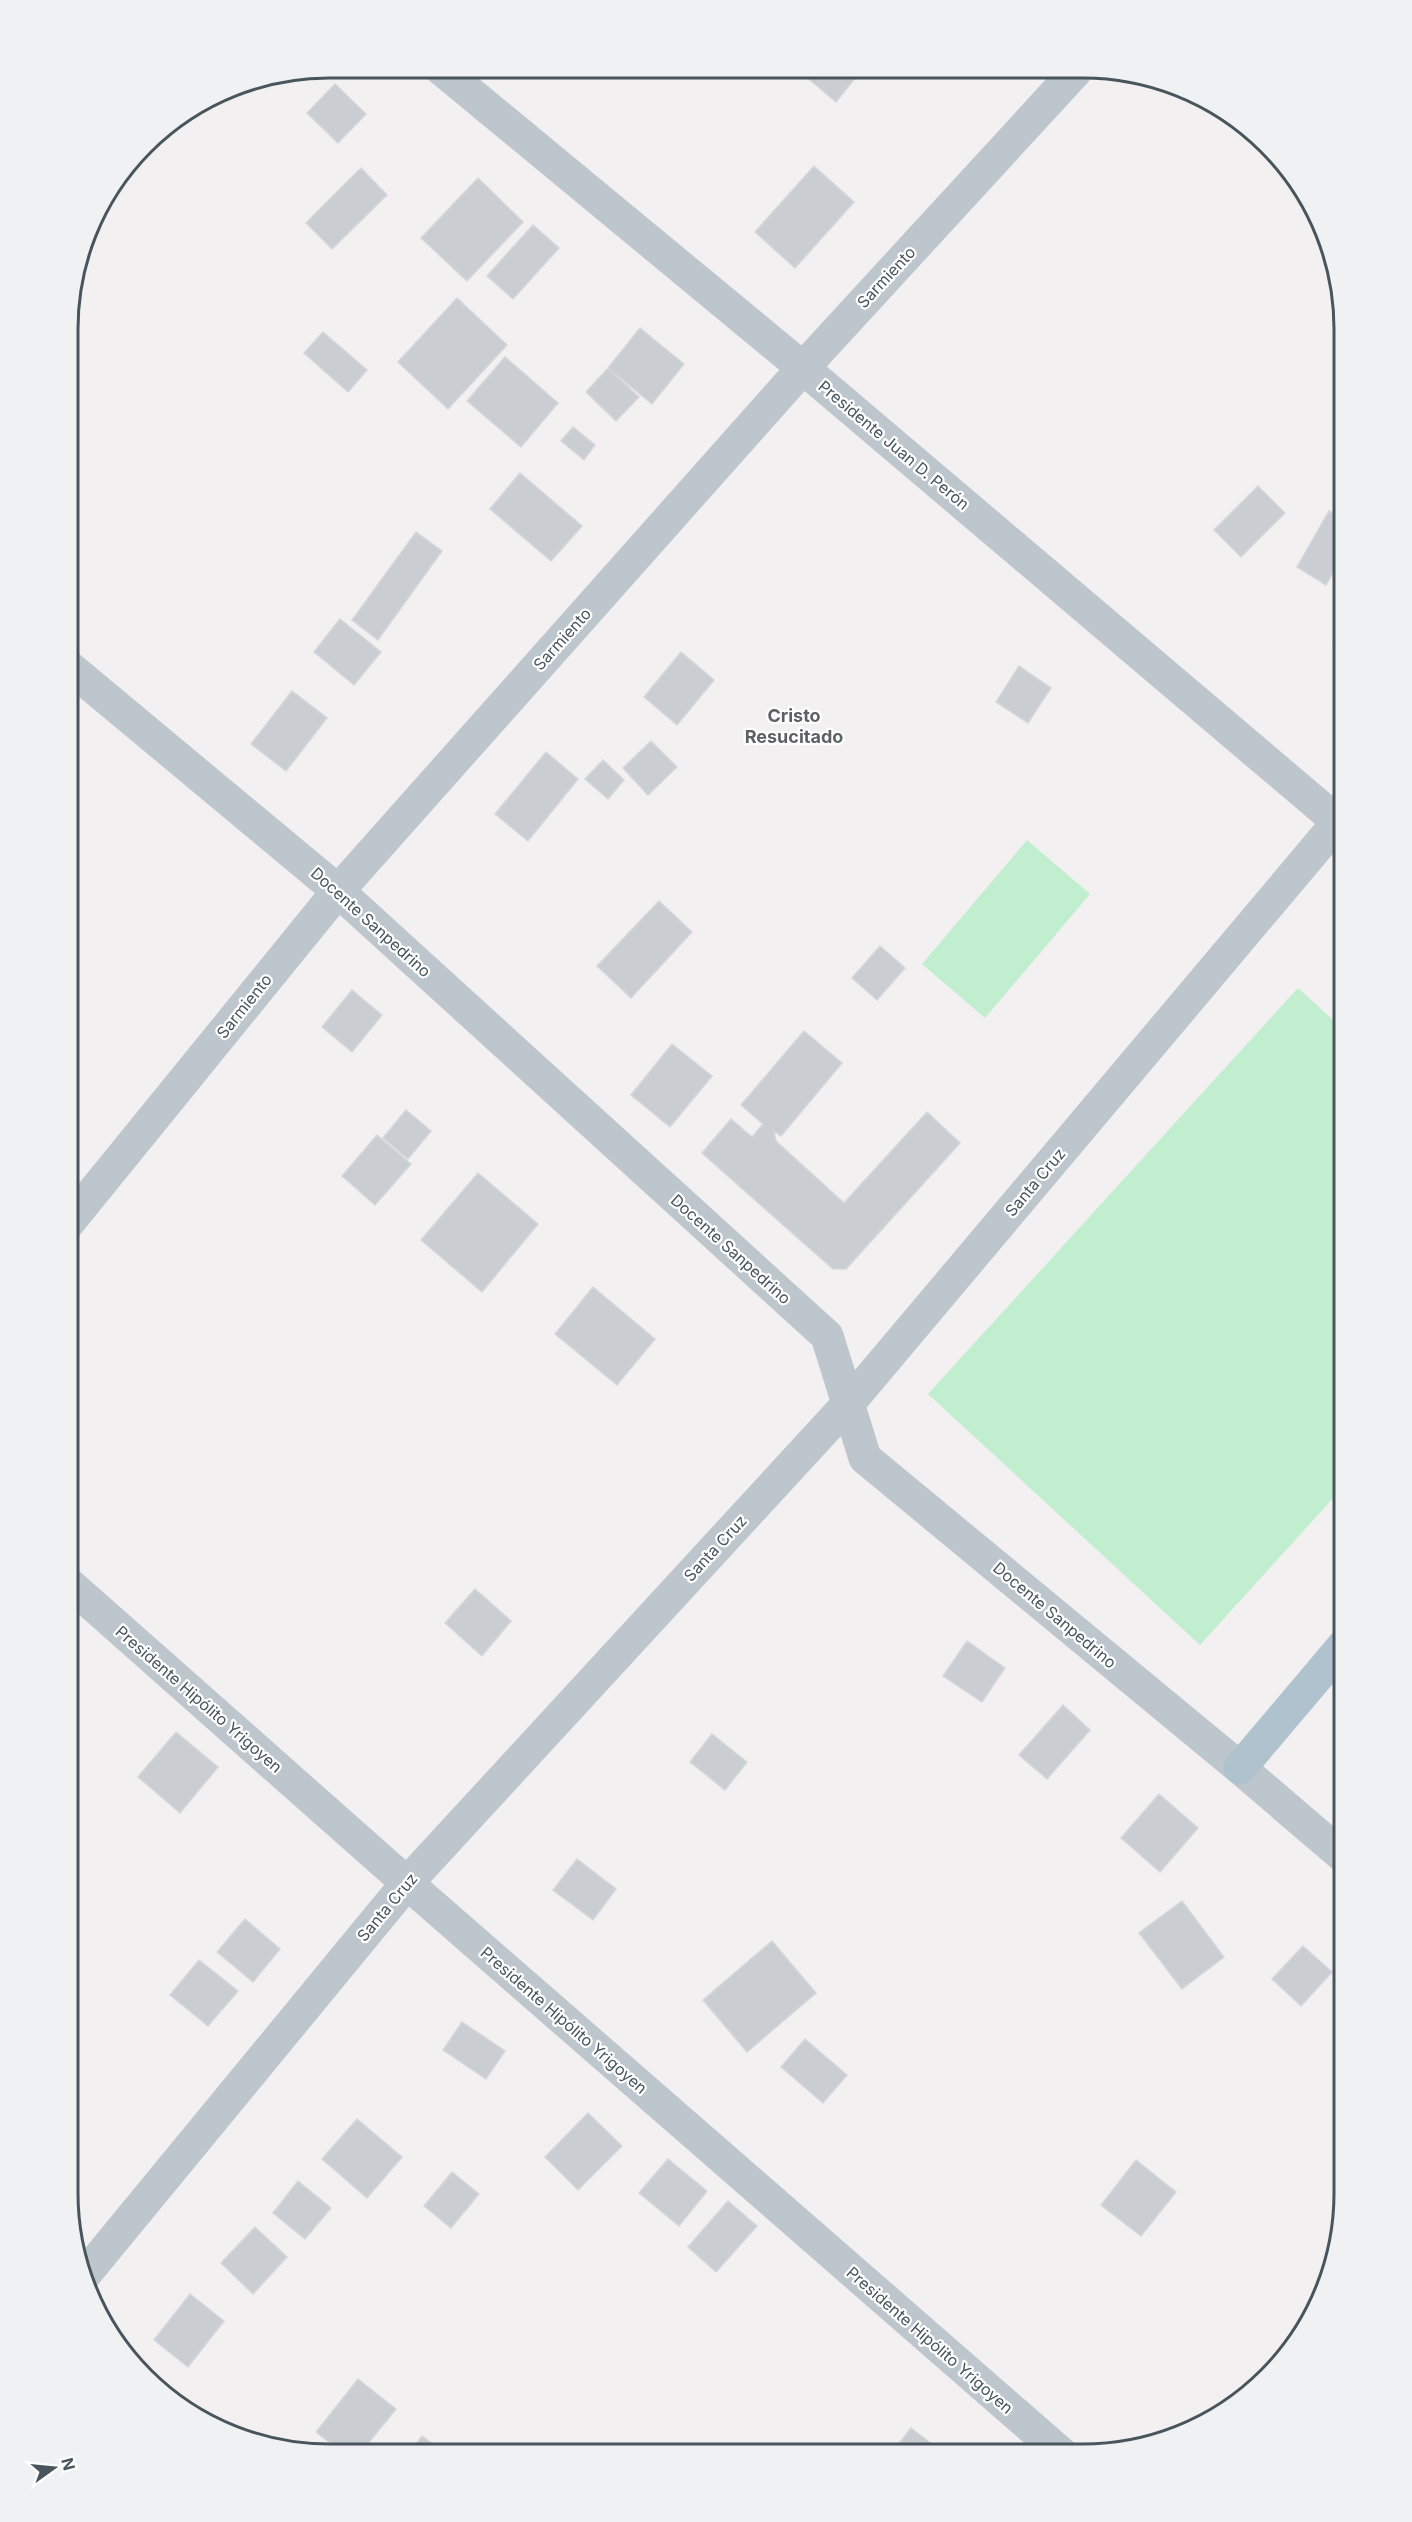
<svg xmlns="http://www.w3.org/2000/svg" width="1412" height="2522" font-family="Inter,sans-serif">
<style>
.green{fill:#c0eece}
.building{fill:#caced2;stroke:#d4d7db;stroke-width:1.5}
.lines{fill:none;stroke-linecap:round;stroke-linejoin:round}
.minor{stroke:#bcc6cc;stroke-width:33}
.major{stroke:#b0c2ce;stroke-width:33}
.labels{text-anchor:middle;dominant-baseline:central;stroke-width:4.5;stroke-linejoin:round;paint-order:stroke}
.street-label{font-size:16px;fill:#48555d;stroke:#fff}
.neighbourhood-label{font-size:18px;font-weight:bold;fill:#5d6165;stroke:#fff}
.rim{fill:none;stroke:#48555d;stroke-width:3}
</style>
<rect width="100%" height="100%" fill="#f2f0f0"/>
<path class="green" d="M 1027,840 L 1090,894 L 985,1018 L 922,964 Z
M 1298,988 L 1344,1030 L 1344,1486 L 1200,1645 L 928,1394 Z"/>
<path class="building" d="M 808,70 L 861,71 L 836,102 L 804,75 Z
M 259,81 L 250,91 L 244,84 Z
M 335,84 L 366,114 L 338,143 L 307,113 Z
M 814,166 L 854,202 L 795,268 L 755,232 Z
M 361,168 L 387,195 L 332,249 L 306,223 Z
M 478,178 L 523,222 L 467,281 L 421,238 Z
M 533,225 L 559,248 L 513,299 L 487,276 Z
M 457,298 L 507,345 L 448,409 L 398,362 Z
M 640,328 L 684,364 L 652,404 L 608,368 Z
M 323,332 L 367,370 L 348,392 L 304,353 Z
M 505,357 L 558,403 L 521,447 L 467,401 Z
M 608,368 L 639,397 L 616,421 L 586,392 Z
M 573,427 L 595,445 L 584,460 L 561,441 Z
M 520,473 L 582,526 L 551,561 L 490,509 Z
M 1258,486 L 1285,513 L 1241,557 L 1214,530 Z
M 1329,511 L 1344,520 L 1344,553 L 1326,585 L 1297,567 Z
M 416,532 L 442,551 L 378,640 L 352,620 Z
M 340,619 L 381,652 L 354,685 L 314,652 Z
M 1344,631 L 1344,654 L 1333,646 Z
M 681,652 L 714,680 L 677,725 L 644,697 Z
M 1019,666 L 1051,688 L 1028,723 L 996,702 Z
M 292,691 L 327,718 L 286,771 L 251,744 Z
M 651,741 L 677,767 L 648,795 L 623,768 Z
M 546,752 L 578,779 L 528,841 L 495,814 Z
M 603,760 L 624,780 L 608,799 L 585,779 Z
M 659,901 L 692,932 L 631,998 L 597,966 Z
M 880,946 L 905,968 L 877,1000 L 852,978 Z
M 352,990 L 382,1015 L 352,1052 L 322,1027 Z
M 804,1031 L 842,1063 L 781,1136 L 774,1131 L 776,1141 L 844,1203 L 927,1112 L 960,1143 L 846,1269 L 833,1269 L 702,1153 L 731,1119 L 752,1137 L 763,1124 L 741,1105 Z
M 672,1044 L 712,1076 L 670,1127 L 631,1095 Z
M 406,1110 L 431,1131 L 408,1159 L 383,1138 Z
M 377,1135 L 411,1164 L 375,1205 L 342,1176 Z
M 478,1173 L 538,1224 L 482,1292 L 421,1240 Z
M 593,1287 L 655,1339 L 617,1385 L 555,1334 Z
M 475,1589 L 511,1621 L 482,1656 L 445,1623 Z
M 967,1641 L 1005,1668 L 982,1702 L 943,1676 Z
M 1063,1705 L 1090,1730 L 1047,1779 L 1019,1755 Z
M 176,1732 L 218,1767 L 180,1813 L 138,1777 Z
M 712,1734 L 747,1762 L 725,1790 L 690,1762 Z
M 1159,1794 L 1198,1828 L 1160,1872 L 1121,1838 Z
M 577,1859 L 616,1889 L 593,1920 L 553,1890 Z
M 1182,1901 L 1224,1957 L 1182,1989 L 1139,1933 Z
M 245,1919 L 280,1949 L 253,1982 L 217,1952 Z
M 772,1941 L 816,1993 L 747,2052 L 703,2000 Z
M 1303,1946 L 1332,1972 L 1301,2006 L 1272,1979 Z
M 199,1960 L 238,1991 L 208,2026 L 170,1995 Z
M 462,2022 L 505,2051 L 486,2079 L 443,2050 Z
M 805,2039 L 847,2075 L 823,2103 L 781,2067 Z
M 588,2113 L 622,2146 L 578,2190 L 545,2157 Z
M 357,2119 L 402,2157 L 367,2198 L 322,2159 Z
M 668,2159 L 707,2191 L 679,2226 L 639,2193 Z
M 1136,2160 L 1176,2192 L 1141,2236 L 1101,2205 Z
M 452,2172 L 479,2194 L 451,2228 L 424,2206 Z
M 298,2181 L 331,2208 L 305,2239 L 273,2213 Z
M 728,2201 L 757,2226 L 716,2272 L 688,2247 Z
M 255,2227 L 287,2257 L 253,2294 L 221,2263 Z
M 190,2294 L 224,2321 L 188,2367 L 154,2340 Z
M 358,2379 L 396,2409 L 361,2452 L 342,2452 L 316,2432 Z
M 911,2428 L 945,2454 L 891,2454 Z
M 422,2436 L 445,2453 L 410,2453 Z"/>
<g class="lines">
<path class="minor" d="M 440,68 L 803,368 L 1344,827
M 69,667 L 338,891 L 827,1336 L 865,1458 L 1240,1768 L 1344,1857
M 69,1222 L 338,891 L 803,368 L 1075,72
M 68,1583 L 407,1883 L 1062,2454
M 82,2278 L 407,1883 L 848,1404 L 1344,815"/>
<path class="major" d="M 1240,1768 L 1344,1645"/>
</g>
<g class="labels">
<g class="street-label">
<text transform="translate(886 277) rotate(-47)">Sarmiento</text>
<text transform="translate(894 445) rotate(40)">Presidente Juan D. Perón</text>
<text transform="translate(562 639) rotate(-48)">Sarmiento</text>
<text transform="translate(371 922) rotate(42)">Docente Sanpedrino</text>
<text transform="translate(244 1006) rotate(-51)">Sarmiento</text>
<text transform="translate(1035 1182) rotate(-50)">Santa Cruz</text>
<text transform="translate(731 1249) rotate(42)">Docente Sanpedrino</text>
<text transform="translate(715 1548) rotate(-47)">Santa Cruz</text>
<text transform="translate(1055 1615) rotate(40)">Docente Sanpedrino</text>
<text transform="translate(199 1699) rotate(41)">Presidente Hipólito Yrigoyen</text>
<text transform="translate(387 1907) rotate(-50)">Santa Cruz</text>
<text transform="translate(564 2020) rotate(41)">Presidente Hipólito Yrigoyen</text>
<text transform="translate(930 2340) rotate(41)">Presidente Hipólito Yrigoyen</text>
</g>
<g class="neighbourhood-label">
<text x="794" y="715">Cristo<tspan x="794" dy="21">Resucitado</tspan></text>
</g>
</g>
<path d="M0 0H1412V2522H0ZM329 78H1083A251 251 0 0 1 1334 329V2193A251 251 0 0 1 1083 2444H329A251 251 0 0 1 78 2193V329A251 251 0 0 1 329 78Z" fill="#f0f1f2" fill-rule="evenodd"/>
<path class="rim" d="M329 78H1083A251 251 0 0 1 1334 329V2193A251 251 0 0 1 1083 2444H329A251 251 0 0 1 78 2193V329A251 251 0 0 1 329 78Z"/>
<g transform="translate(54 2468) rotate(75)" stroke="#ffffff" stroke-width="4.5" paint-order="stroke">
<path d="M0-4.5L10 22L0 15L-10 22Z" fill="#48555d"/>
<text y="-9" font-size="16" font-weight="bold" text-anchor="middle" fill="#48555d">N</text>
</g>
</svg>
